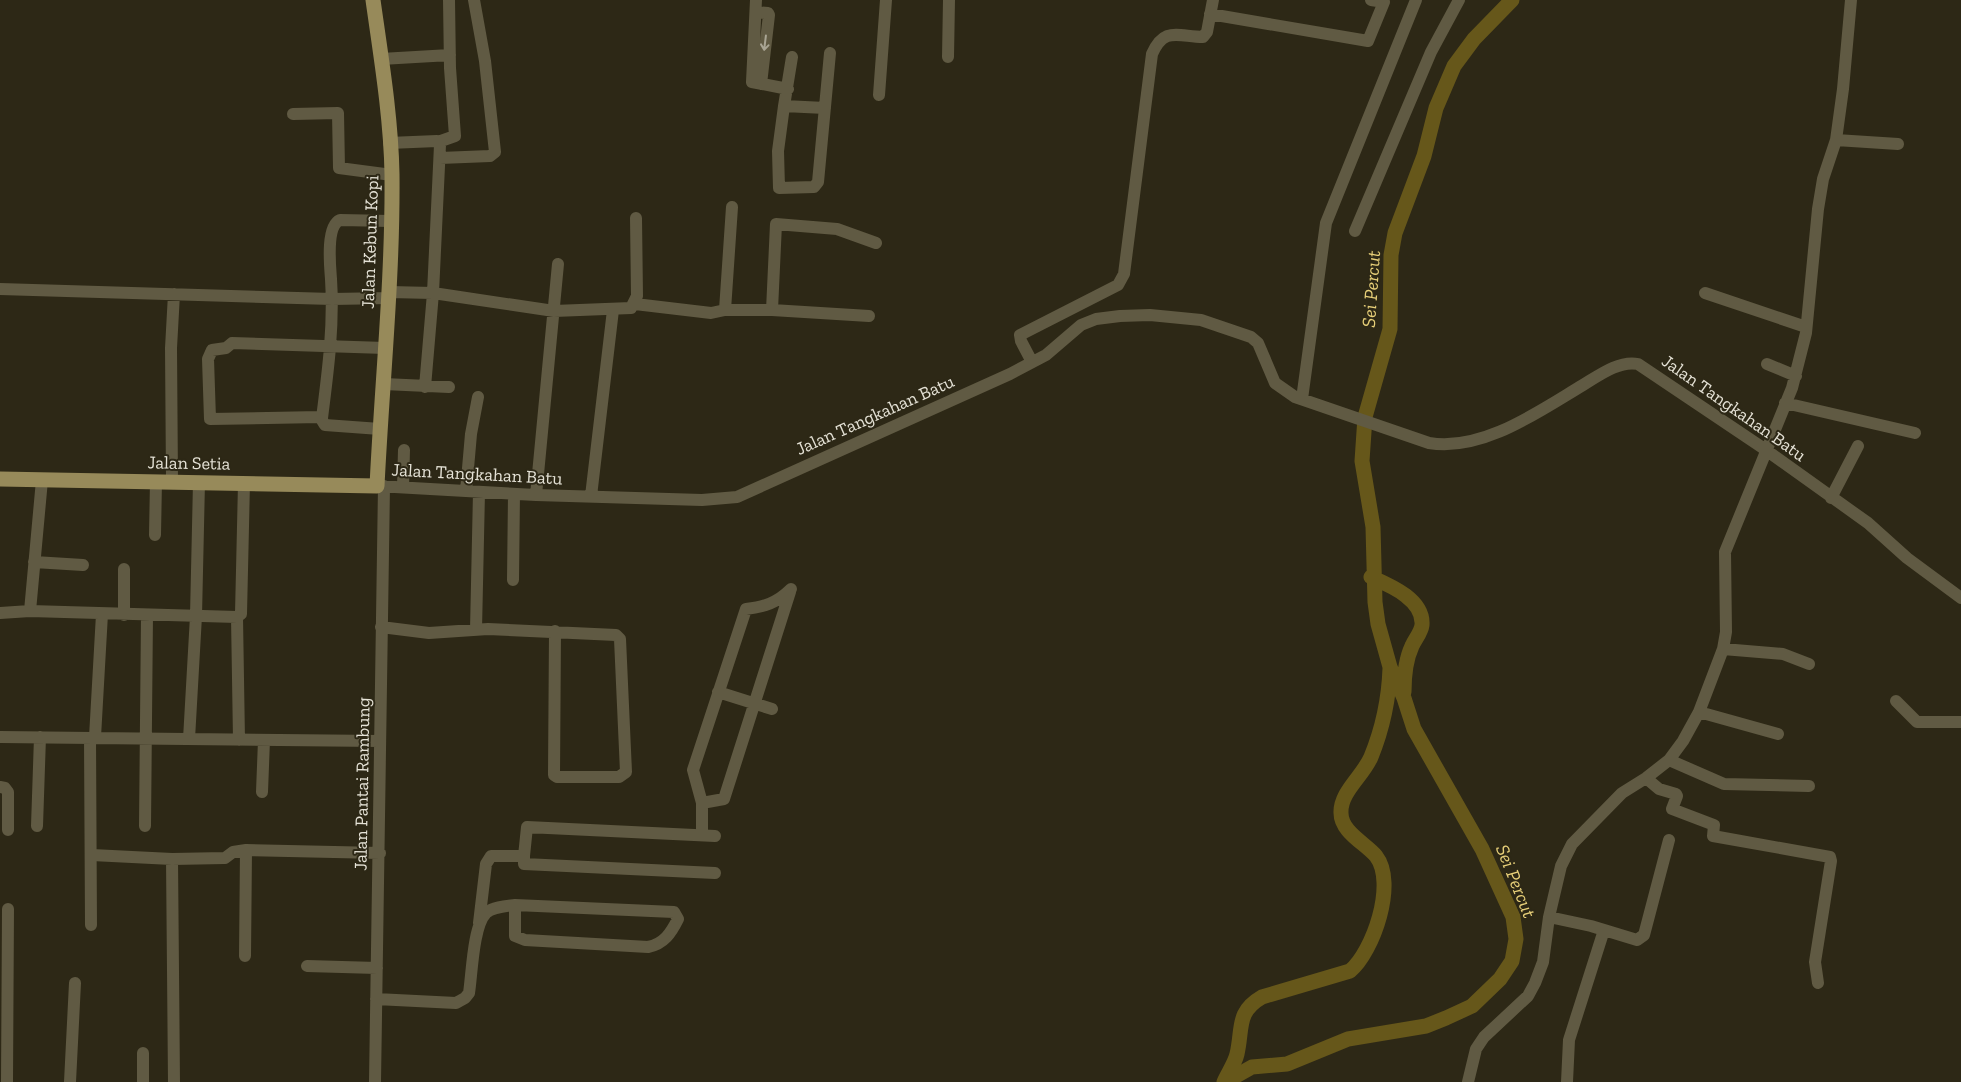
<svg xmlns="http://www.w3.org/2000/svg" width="1961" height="1082" font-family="'Zilla Slab',serif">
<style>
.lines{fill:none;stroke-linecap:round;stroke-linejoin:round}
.river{stroke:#66571a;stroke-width:15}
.minor{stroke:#605a43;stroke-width:12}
.major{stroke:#978a5a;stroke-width:15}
.oneway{stroke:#a9a594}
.labels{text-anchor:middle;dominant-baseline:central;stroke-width:4;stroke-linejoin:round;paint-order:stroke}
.street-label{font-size:18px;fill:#e5e2d6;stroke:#2d2816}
.water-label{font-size:19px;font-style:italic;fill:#e8d079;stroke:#2d2816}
</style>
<rect width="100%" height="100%" fill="#2d2816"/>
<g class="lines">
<path class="river" d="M 1371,577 C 1389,585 1424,599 1422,625 C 1421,633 1415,639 1412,646 C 1405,661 1404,676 1404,692
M 1224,1082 C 1228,1073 1235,1063 1237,1054 C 1243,1028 1236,1012 1262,997 L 1350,971 C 1373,952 1397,883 1376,856 C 1365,843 1341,832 1341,813 C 1340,792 1363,776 1371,757 C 1382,730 1389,697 1390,668
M 1225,1082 L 1252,1067 L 1287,1064 L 1348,1039 L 1426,1026 L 1446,1018 L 1472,1006 L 1500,979 L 1512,961 L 1516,939 L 1513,917 L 1482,849 L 1414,729 L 1404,698 L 1390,667 L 1378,624 L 1375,602 L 1373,527 L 1362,461 L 1365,417 L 1390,329 L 1391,255 L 1395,233 L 1424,156 L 1436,108 L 1454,66 L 1474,39 L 1512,0"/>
<path class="minor" d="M 756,0 L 752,82 L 788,89
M 756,12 L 768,13 L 769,15 L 761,84
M 1210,14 L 1368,41 L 1384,2 L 1371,0
M 792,57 L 784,106 L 825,108
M 948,57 L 949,0
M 381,59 L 450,55
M 879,95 L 886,0
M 784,106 L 778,151 L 779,188 L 814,187 L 818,182 L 830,53
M 293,114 L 338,113 L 339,168 L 392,175
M 1836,140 L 1898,144
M 438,142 L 455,136 L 450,68 L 449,0
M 389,143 L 437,141 L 440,145 L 433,293 L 425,387
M 440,158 L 490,156 L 495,152 L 485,61 L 474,0
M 1355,231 L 1431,52 L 1459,0
M 0,289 L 332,299 L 389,298
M 389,292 L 433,293 L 554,311 L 631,308 L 637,296 L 636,218
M 1705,293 L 1806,327
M 635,304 L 711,313 L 725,310 L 772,310 L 869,316
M 725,310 L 732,207
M 772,310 L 776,224 L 837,229 L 876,243
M 1032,362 L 1021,341 L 1020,335 L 1118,285 L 1124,274 L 1152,54 C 1164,27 1176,36 1203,37 L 1207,32 L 1213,0
M 1767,364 L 1796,376
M 384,384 L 449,387
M 1302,399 L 1326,223 L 1416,0
M 1785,403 L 1915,433
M 322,418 C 328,371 334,326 331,279 C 330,266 326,226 340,220 L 390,221
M 380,429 L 325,425 L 320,417 L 210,419 L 208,359 L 212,350 L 226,348 L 232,343 L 385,348
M 172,481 L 171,348 L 174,294
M 377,486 L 536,495 L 702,500 L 737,497 L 1010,374 L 1046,355 L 1081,325 L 1096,319 L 1120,316 L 1150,315 L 1201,320 L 1251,337 L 1258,343 L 1275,383 L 1295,397 L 1429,443 C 1482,452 1538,412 1583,385 C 1598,376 1619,360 1638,364 L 1766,450 L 1868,523 L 1907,558 L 1961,598
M 403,487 L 404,450
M 466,491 L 471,434 L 478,397
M 536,495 L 558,264
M 591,496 L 613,310
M 1831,498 L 1858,446
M 155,535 L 156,481
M 34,562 L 83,565
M 124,569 L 124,615
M 513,580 L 514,494
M 30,611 L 42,480
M 0,613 L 30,611 L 237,617
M 381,627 L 429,633 L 488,629 L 616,635 L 620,639 L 626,772 L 619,777 L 557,777 L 554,775 L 555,631
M 476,630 L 479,492
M 1723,649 L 1783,654 L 1809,664
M 718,692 L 772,709
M 1896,701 L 1917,722 L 1961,722
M 1699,712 L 1778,734
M 0,737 L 380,741
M 95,737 L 102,614
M 90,738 L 91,925
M 189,739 L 196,616 L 199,482
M 239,740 L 237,617 L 241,614 L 244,483
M 1669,760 L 1724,784 L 1809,786
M 1646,778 L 1659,789 L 1676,794 L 1677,796 L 1672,809 L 1714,825 L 1713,836 L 1830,857 L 1831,861 L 1815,962 L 1818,983
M 0,787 L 5,788 L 8,792 L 8,830
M 262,792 L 264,740
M 702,803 L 724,799 L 790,592
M 37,826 L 40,737
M 145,826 L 147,615
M 702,835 L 702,803 L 693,770 L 746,609 C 764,607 777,603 791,589
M 92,855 L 172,859 L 225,858 L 233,852 L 246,850 L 380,853
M 524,856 L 527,827 L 715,836
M 172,859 L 174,1082
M 1549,917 L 1591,926 L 1637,940 L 1644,935 L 1669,840
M 479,923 L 486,864 L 491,856 L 524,856 L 524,864 L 715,873
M 245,956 L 246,850
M 307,966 L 377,968
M 376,999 L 456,1003 L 465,998 L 469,993 C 472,974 473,926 486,913 C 493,907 506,906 515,905 L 674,912 L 678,919 C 671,933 664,944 648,947 L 525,940 L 515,936 L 515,905
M 143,1053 L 143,1082
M 7,1082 L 8,909
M 70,1082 L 75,983
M 375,1082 L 384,486
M 1468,1082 L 1476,1049 L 1484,1037 L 1528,996 L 1535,983 L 1543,962 L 1549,917 L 1561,866 L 1572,844 L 1622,793 L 1646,778 L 1669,760 L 1683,741 L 1699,712 L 1723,649 L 1726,632 L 1725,552 L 1792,388 L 1806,333 L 1818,209 L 1823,179 L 1836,140 L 1843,89 L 1851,0
M 1567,1082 L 1569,1040 L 1604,930"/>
<path class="major" d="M 0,479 L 377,486 C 382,382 393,278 392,174 C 391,117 381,57 373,0"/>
</g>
<defs><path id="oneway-shaft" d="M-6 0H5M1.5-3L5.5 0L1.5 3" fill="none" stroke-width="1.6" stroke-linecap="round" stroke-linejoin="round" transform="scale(1.25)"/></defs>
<use class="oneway" href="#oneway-shaft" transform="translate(765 43) rotate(97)"/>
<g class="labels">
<g class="street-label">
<text transform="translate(370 242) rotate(-88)">Jalan Kebun Kopi</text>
<text transform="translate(1734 408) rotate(35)">Jalan Tangkahan Batu</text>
<text transform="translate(875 415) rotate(-24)">Jalan Tangkahan Batu</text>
<text transform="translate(189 463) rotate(1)">Jalan Setia</text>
<text transform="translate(477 474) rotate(3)">Jalan Tangkahan Batu</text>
<text transform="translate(362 784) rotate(-89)">Jalan Pantai Rambung</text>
</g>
<g class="water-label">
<text transform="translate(1371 289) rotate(-86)">Sei Percut</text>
<text transform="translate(1516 881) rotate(68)">Sei Percut</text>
</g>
</g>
</svg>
